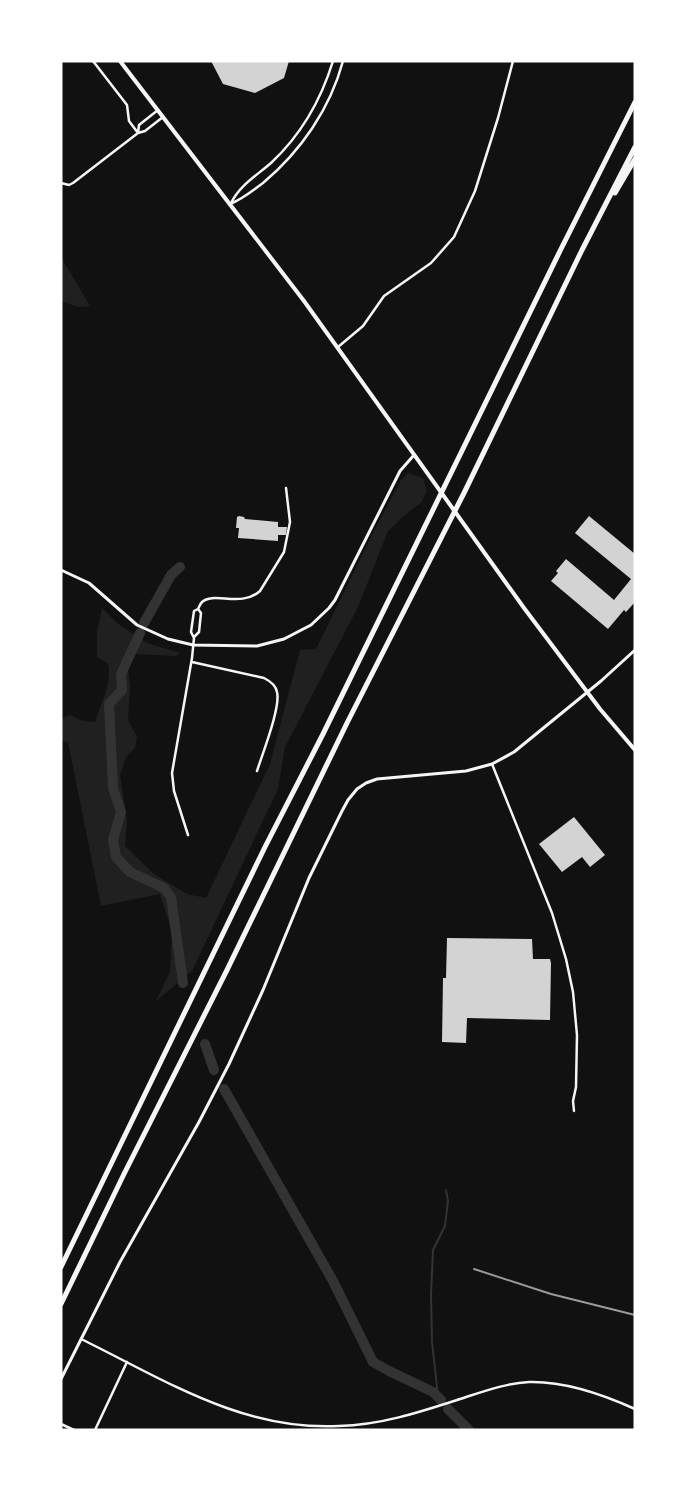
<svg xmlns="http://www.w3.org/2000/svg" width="696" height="1491" font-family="'DejaVu Sans',sans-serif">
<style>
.green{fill:#202020}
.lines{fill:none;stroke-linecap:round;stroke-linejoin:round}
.stream{stroke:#333;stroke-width:2}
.river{stroke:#333;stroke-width:10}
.building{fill:#d3d3d3}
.minor{stroke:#f5f5f5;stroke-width:2.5}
.tertiary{stroke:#f5f5f5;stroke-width:3}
.secondary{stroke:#f5f5f5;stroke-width:4}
.motorway{stroke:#f5f5f5;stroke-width:5}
.rail{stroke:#9a9a9a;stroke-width:2}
</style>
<rect width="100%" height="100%" fill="#111"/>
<path class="green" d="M 61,257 L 90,306 L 78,307 L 61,301 Z
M 408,473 L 423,478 L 427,491 L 422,502 L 407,513 L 388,531 L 358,607 L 285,747 L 278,789 L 192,971 L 156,1001 L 170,972 L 172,932 L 160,894 L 101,906 L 68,742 L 61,741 L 61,719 L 70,715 L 80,720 L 95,722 C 101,704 112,683 108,664 L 97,657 L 97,632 L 102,608 L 117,623 L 147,643 L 180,653 L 176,656 L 135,654 L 128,668 L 130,687 L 128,720 L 137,737 L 135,748 L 126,757 L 120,775 L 127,820 L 125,846 L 154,874 L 187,894 L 206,898 L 270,764 L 300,650 L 316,649 L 377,525 L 401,480 Z"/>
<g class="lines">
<path class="stream" d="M 438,1396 L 432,1342 L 431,1295 L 433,1250 L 445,1226 L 448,1201 L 446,1190"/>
<path class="river" d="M 144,623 L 171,575 L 180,567
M 140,633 L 121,674 L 122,690 L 109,704 L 113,788 L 121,812 L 113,840 L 116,857 L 130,872 L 164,888 L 171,897 L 183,983
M 205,1044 L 214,1070
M 224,1089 L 333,1281 L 373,1362 L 389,1371 L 433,1392 L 441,1400
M 448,1409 L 469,1430"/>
</g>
<path class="building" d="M 211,61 L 289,61 L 284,78 L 255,93 L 223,84 Z
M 239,516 L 244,517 L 245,519 L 278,522 L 278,527 L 287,527 L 286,535 L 278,535 L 278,541 L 238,538 L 239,528 L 236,528 L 237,517 Z
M 589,516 L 635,554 L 635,602 L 626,612 L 624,610 L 608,629 L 551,581 L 558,573 L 556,571 L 566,559 L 614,600 L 631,579 L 575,533 Z
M 574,817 L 605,855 L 590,867 L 582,857 L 562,872 L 539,844 Z
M 447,938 L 532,939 L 533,959 L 550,959 L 551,963 L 550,1020 L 467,1018 L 466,1043 L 442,1042 L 443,978 L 446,978 Z"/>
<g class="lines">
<path class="minor" d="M 158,110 L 139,125 L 138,133 L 145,131 L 163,117
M 61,183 L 69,185 L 73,183 L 138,133 L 129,121 L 127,105 L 93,61
M 231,203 C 240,185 256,176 271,163 C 301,135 321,100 333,61
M 230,204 C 243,199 252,191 263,183 C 301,151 330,109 343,61
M 338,347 L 363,326 L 384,296 L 431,263 L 454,237 L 475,191 L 498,118 L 513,61
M 194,637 L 199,632 L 201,613 L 198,609
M 192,662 L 264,678 C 270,681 276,686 277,692 C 281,707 262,755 257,771
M 492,764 L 552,913 L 566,959 L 573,992 L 577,1035 L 576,1087 L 573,1101 L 574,1111
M 188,835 L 174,791 L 172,773 L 192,658 L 194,638 L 191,632 L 194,611 L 198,609 C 199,607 200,604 202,602 C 214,591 241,608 260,591 L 284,552 L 290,522 L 286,488
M 81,1339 C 165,1380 242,1431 339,1426 C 381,1425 420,1412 460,1399 C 482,1392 506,1383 529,1382 C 565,1381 602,1394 635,1409
M 61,1424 L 74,1430
M 95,1430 L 127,1362"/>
<path class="tertiary" d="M 61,570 L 89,583 L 137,625 L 168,639 L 193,645 L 257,646 L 284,639 L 311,625 L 329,608 L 335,600 L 400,471 L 414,455
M 61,1379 L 120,1262 L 199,1122 L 229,1064 L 263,990 L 309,878 L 342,811 L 348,800 L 357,789 L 366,783 L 377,779 L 466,771 L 492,764 L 514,752 L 601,681 L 635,650"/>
<path class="secondary" d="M 120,61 L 304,301 L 524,608 L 600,709 L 635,750"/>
<path class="motorway" d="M 615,193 L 635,159
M 61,1267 L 265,847 L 323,734 L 560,251 L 635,102
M 61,1304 L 124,1174 L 227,970 L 347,723 L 464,493 L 582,250 L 635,147"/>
<path class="rail" d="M 474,1269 L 551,1294 L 635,1315"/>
</g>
<rect width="696" height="1491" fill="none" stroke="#ffffff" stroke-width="125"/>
</svg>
